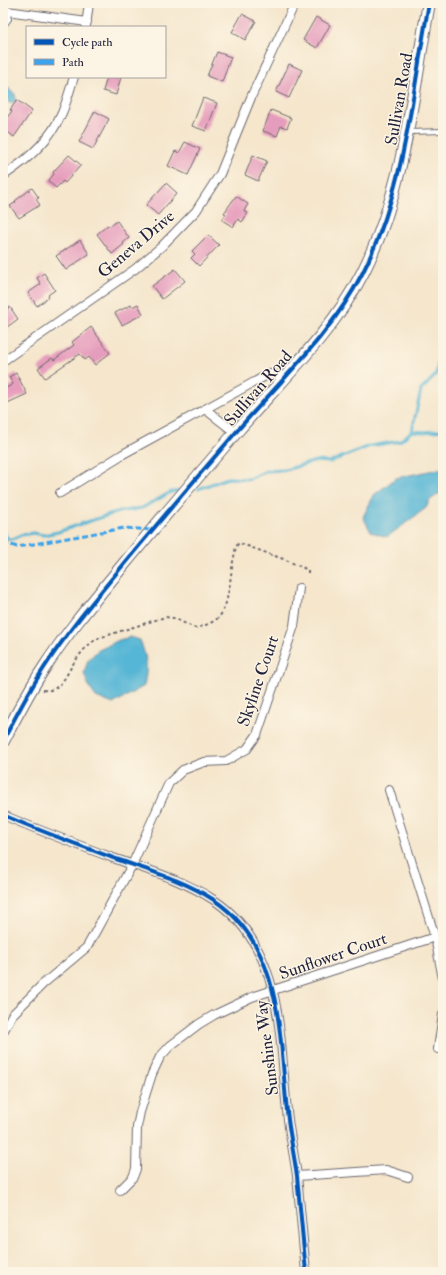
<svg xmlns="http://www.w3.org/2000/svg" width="446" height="1275" font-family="'IM FELL Double Pica',serif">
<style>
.water{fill:#56b6d5;stroke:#3c6c88}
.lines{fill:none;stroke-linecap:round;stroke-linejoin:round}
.stream{stroke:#56b6d5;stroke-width:3}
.building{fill:#e69cbc}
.lane-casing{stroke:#6c676e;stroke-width:6}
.street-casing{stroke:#6c676e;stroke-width:10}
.secondary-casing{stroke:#6c676e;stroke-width:14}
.path{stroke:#6c676e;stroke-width:2;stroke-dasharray:3 3;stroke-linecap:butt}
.lane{stroke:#fff;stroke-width:4}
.street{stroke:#fff;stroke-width:8}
.secondary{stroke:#fff;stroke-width:12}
.quiet{stroke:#3ea2ec;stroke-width:3;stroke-dasharray:6 3;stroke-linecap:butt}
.cycleway-casing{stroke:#fcf5e5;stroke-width:6}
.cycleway{stroke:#0057b8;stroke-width:4}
.labels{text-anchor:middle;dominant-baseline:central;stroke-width:3;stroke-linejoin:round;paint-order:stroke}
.street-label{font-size:17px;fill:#22223b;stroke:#fcf5e5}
</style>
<rect width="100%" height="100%" fill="#fcf5e5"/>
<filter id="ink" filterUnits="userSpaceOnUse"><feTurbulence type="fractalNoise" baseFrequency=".025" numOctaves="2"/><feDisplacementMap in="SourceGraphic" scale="8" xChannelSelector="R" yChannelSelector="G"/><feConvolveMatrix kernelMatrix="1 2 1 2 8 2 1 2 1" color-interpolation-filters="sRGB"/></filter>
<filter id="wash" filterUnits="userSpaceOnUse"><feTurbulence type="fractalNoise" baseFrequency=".012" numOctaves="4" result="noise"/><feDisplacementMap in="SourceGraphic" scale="16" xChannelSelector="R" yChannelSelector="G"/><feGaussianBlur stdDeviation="0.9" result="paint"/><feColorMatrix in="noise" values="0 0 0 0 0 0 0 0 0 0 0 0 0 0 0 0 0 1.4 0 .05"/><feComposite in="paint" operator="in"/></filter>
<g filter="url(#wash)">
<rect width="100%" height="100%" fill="#f5e6cc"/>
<path class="water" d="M 3,87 L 9,88 L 9,90 L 15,94 L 16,100 C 14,103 10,104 8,102 L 7,97 L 3,94 Z
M 443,468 L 443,491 L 430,500 L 426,508 L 387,537 L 371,532 L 363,517 L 374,495 L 396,478 Z
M 130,637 L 140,640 C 147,659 148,665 144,686 L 113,704 L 96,697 L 89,687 L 84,673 L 88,660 L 97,651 L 119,640 Z"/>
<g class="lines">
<path class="stream" d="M 412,431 L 424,432 L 443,430
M 198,489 L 228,478 L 249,479 L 266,471 L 285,470 L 316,461 L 330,462 L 370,446 L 400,441 L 412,431 L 421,390 L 436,375 L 439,357
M 3,531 L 8,539 L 13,539 L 21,535 L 34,533 L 43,535 L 58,532 L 84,523 L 118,512 L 142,508 L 171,492 L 180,491"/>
</g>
<g id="blocks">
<path class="building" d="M 242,14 L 256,21 L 245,40 L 232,32 Z
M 316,17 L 330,25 L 317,48 L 303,40 Z
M 217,52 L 231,57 L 222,82 L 207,76 Z
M 289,64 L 302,70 L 289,98 L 276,92 Z
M 107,77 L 121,77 L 116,95 L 103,91 Z
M 203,98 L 217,103 L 206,131 L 192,126 Z
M 17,100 L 32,111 L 14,137 L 3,128 L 3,123 L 12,111 L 10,110 Z
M 271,110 L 291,118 L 287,128 L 281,126 L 277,136 L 263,131 Z
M 95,111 L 109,119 L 93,149 L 79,142 Z
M 185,142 L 200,149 L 188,175 L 168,166 L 175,151 L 179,153 Z
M 69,155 L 81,165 L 65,183 L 63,181 L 56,188 L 48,181 L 54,174 L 53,172 Z
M 253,155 L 267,161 L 258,181 L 245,175 Z
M 166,183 L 177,193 L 158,215 L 146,205 Z
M 32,188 L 39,198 L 36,199 L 40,205 L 19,218 L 10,206 L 16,202 L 15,201 Z
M 236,196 L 248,204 L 244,211 L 248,213 L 242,222 L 238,219 L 233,227 L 222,220 L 226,214 L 224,213 Z
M 117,221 L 129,238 L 123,243 L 124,244 L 112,254 L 97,234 L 108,225 L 109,227 Z
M 208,235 L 219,245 L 199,266 L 191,258 L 195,254 L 192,251 Z
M 80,240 L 89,254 L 66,270 L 56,256 Z
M 175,269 L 185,281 L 162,299 L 152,286 Z
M 44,273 L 55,290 L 48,295 L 49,297 L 37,306 L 28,293 L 41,284 L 37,278 Z
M 138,304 L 143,314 L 122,325 L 115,313 L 131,305 L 132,307 Z
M 10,307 L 18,319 L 3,330 L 3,311 Z
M 91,327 L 110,353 L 95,365 L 89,357 L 85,360 L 80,354 L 45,378 L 38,368 L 52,358 L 54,360 L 74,345 L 72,342 Z
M 16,373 L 27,394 L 3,405 L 3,390 L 13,384 L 9,377 Z"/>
</g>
</g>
<g filter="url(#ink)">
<use href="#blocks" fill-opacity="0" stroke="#6c676e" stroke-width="1"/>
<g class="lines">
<g class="lane-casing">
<path id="lane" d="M 3,9 L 7,11 L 3,14
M 3,27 L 9,19 L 5,3
M 409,132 L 443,131"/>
</g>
<g class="street-casing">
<path id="street" d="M 7,11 L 87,22
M 86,26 L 89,3
M 3,176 C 26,161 51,139 62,113 C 67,101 70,89 74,77
M 3,361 L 135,269 L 161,247 L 196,211 L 220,174 L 252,95 L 295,3
M 205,409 L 236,433
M 60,493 L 123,454 L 269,374 L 285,376
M 389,790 L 435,937 L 443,979
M 3,815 C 40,831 78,845 116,859 C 150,871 184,880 214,900 C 284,947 279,1037 287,1111 C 289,1132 294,1154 297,1176 C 300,1208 303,1240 306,1272
M 3,1032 L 12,1015 L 43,984 L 87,947 L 132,865 L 169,783 L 183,770 L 204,762 L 226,761 L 247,749 L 257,735 L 294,626 L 299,588
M 438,1049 L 443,1014
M 297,1176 L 386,1170 L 408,1177
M 120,1190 L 133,1177 L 136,1169 L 137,1127 L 140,1112 L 152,1074 L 160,1057 L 170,1046 L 199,1024 L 214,1015 L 252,997 L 435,937 L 443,936"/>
</g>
<g class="secondary-casing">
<path id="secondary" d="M 3,741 C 16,716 28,692 44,668 C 67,632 96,598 124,564 C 161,519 199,475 237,431 C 280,381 332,333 362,274 C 405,190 412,94 429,3"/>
</g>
<path class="path" d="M 43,690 C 60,693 66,675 73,664 C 80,654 88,643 99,638 L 165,617 L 173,618 L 195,628 C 202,627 212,623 218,618 C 230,606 230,573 234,557 C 235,552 235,546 239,543 L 286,560 L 308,570 L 308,574"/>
<use href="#lane" class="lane"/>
<use href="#street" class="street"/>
<use href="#secondary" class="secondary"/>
<path class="quiet" d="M 3,542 L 17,547 L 124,528 L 152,530"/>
<g class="cycleway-casing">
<path id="cycleway" d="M 3,741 C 16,716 28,692 44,668 C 67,632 96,598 124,564 C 161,519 199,475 237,431 C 280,381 332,333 362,274 C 405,190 412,94 429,3
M 3,815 C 40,831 78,845 116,859 C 150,871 184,880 214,900 C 284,947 279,1037 287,1111 C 289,1132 294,1154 297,1176 C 300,1208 303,1240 306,1272"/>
</g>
<use href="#cycleway" class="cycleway"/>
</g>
</g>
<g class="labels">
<g class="street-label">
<text transform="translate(399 99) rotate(-80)">Sullivan Road</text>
<text transform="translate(136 244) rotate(-40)">Geneva Drive</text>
<text transform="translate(258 388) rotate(-49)">Sullivan Road</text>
<text transform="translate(258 681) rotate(-71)">Skyline Court</text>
<text transform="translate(333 956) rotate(-19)">Sunflower Court</text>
<text transform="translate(267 1048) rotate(-97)">Sunshine Way</text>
</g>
</g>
<rect width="446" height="1275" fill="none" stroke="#fcf5e5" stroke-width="16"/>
<rect x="26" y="26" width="140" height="52" fill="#fcf5e5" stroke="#a5a1a1"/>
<rect x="34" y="39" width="20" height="6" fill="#0057b8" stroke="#a5a1a1"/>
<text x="62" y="46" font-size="12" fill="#22223b">Cycle path</text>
<rect x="34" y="59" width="20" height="6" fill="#3ea2ec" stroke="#a5a1a1"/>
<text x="62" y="66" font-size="12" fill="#22223b">Path</text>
</svg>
